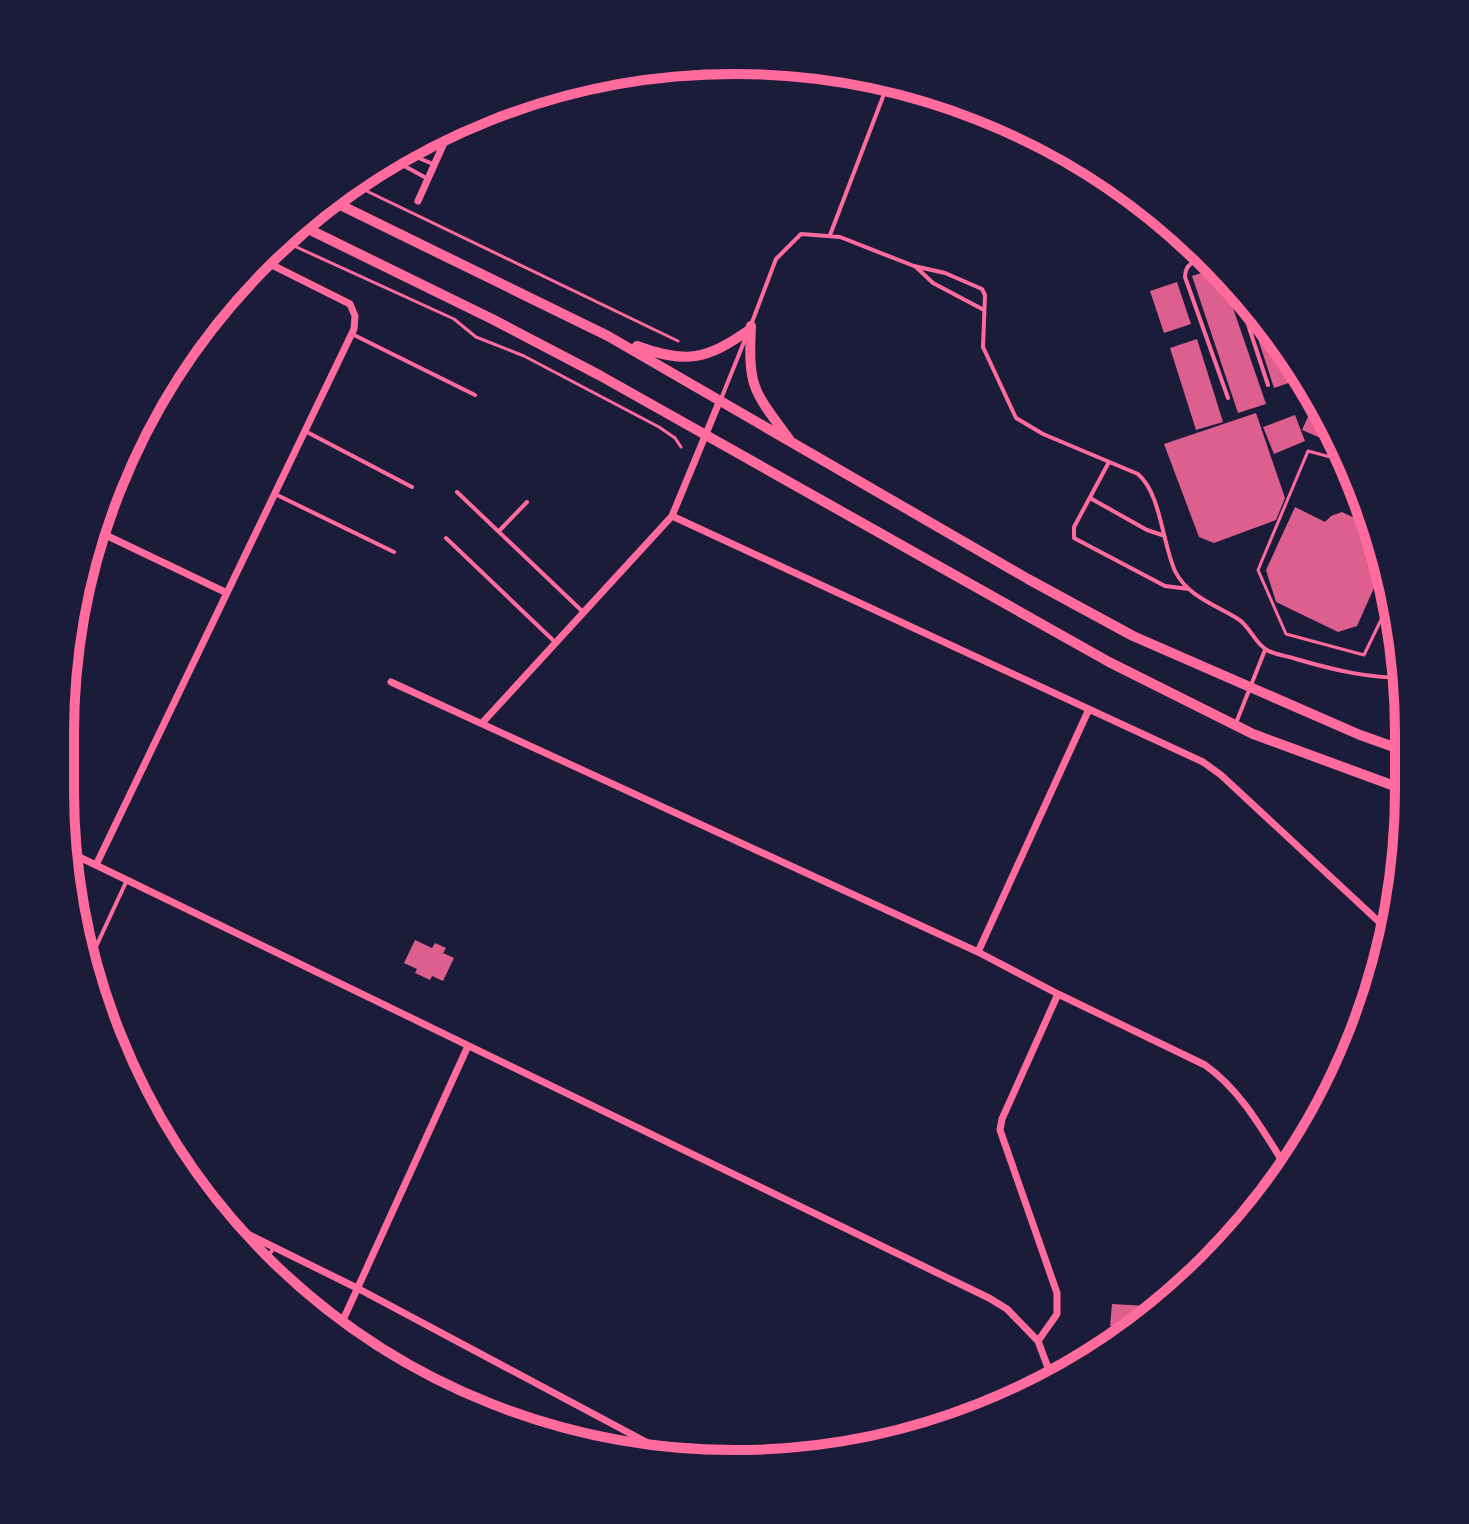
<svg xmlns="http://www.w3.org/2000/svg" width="1469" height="1524" font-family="Signika,sans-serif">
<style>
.building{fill:#dd5f8e}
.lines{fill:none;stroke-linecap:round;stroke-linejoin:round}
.path{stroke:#ff6b9d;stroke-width:3}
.service{stroke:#ff6b9d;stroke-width:4}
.minor{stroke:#ff6b9d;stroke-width:7}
.secondary{stroke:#ff6b9d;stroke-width:10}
.rim{fill:none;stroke:#ff6b9d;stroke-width:10}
</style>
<rect width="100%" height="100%" fill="#1b1b3a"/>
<path class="building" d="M 1217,268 L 1221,273 L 1266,404 L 1238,413 L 1192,276 Z
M 1177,282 L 1191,324 L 1164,333 L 1150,291 Z
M 1244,296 L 1269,324 L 1303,378 L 1274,388 Z
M 1197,339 L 1223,422 L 1196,430 L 1170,348 Z
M 1316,399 L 1339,436 L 1344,448 L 1302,430 Z
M 1256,413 L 1285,498 L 1276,520 L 1214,543 L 1199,537 L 1164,444 Z
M 1295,415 L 1305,441 L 1274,454 L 1263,427 Z
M 1295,507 L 1325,522 L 1331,516 L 1342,512 L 1373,527 L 1386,561 L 1357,626 L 1338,632 L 1276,602 L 1266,570 Z
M 415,940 L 432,948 L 435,943 L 446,948 L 443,953 L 454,958 L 443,981 L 432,976 L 430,980 L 415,973 L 417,969 L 404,963 Z
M 1112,1304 L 1165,1307 L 1136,1327 L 1110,1326 Z"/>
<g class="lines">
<path class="path" d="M 350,183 L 678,341
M 281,240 L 454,319 L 476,337 L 524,356 L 659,427 L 675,438 L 681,447
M 1349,462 L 1308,451 L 1258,570 L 1286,634 L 1364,655 L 1392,597
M 1398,894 L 1390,880 L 1406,823"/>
<path class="service" d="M 484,123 L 491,109
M 402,151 L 433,164
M 390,158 L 428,179
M 830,235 L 889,81
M 1207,258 C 1195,261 1185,263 1185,277 L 1228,398
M 916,267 L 933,283 L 984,310
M 1236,288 L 1268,385
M 751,325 L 776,259 L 801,234 L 840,237 L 914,266 L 945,273 L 982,289 L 985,295 L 983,347 L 1016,418 L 1043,434 L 1138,474 C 1161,494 1162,542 1175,571 C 1187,596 1216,605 1238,619 C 1250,626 1255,644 1267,650 C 1275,655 1288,656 1296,659 C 1334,670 1367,678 1406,678
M 352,334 L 475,395
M 721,399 L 746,337
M 305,431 L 412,487
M 1109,462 L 1074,527 L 1074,538 L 1165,586 L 1189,589
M 457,492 L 582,611
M 275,494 L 394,552
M 1090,498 L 1147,530 L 1162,535
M 499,531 L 527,502
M 446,538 L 556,643
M 1236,723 L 1265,650
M 87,966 L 127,880
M 262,1267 L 274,1247"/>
<path class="minor" d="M 418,201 L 453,123
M 672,516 L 1203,762 L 1221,775 L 1391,933
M 93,529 L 227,593
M 391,682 L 978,952 L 1058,994 L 1205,1065 C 1242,1091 1264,1133 1288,1170
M 483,722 L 672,516 L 720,400
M 71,853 L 989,1298 L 1007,1309 L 1038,1341 L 1053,1381
M 96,865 L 354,329 L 355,316 L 350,304 L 260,259
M 978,952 L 1089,709
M 219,1220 L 359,1289 L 678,1459
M 338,1331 L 468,1046
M 1038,1341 L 1057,1314 L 1057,1293 L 1000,1130 L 1002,1119 L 1058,994"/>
<path class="secondary" d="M 326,198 L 608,336 L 1028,579 L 1133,636 L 1360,735 L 1408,752
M 298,224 L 492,319 L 599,375 L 1109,662 L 1253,734 L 1408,791
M 751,326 C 748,388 753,390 789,439
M 637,346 C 686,364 706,360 749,330"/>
</g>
<path d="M0 0H1469V1524H0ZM734 74H735A660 660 0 0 1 1395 734V790A660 660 0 0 1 735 1450H734A660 660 0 0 1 74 790V734A660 660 0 0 1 734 74Z" fill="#1b1b3a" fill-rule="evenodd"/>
<path class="rim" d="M734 74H735A660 660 0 0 1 1395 734V790A660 660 0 0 1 735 1450H734A660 660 0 0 1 74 790V734A660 660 0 0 1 734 74Z"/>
</svg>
